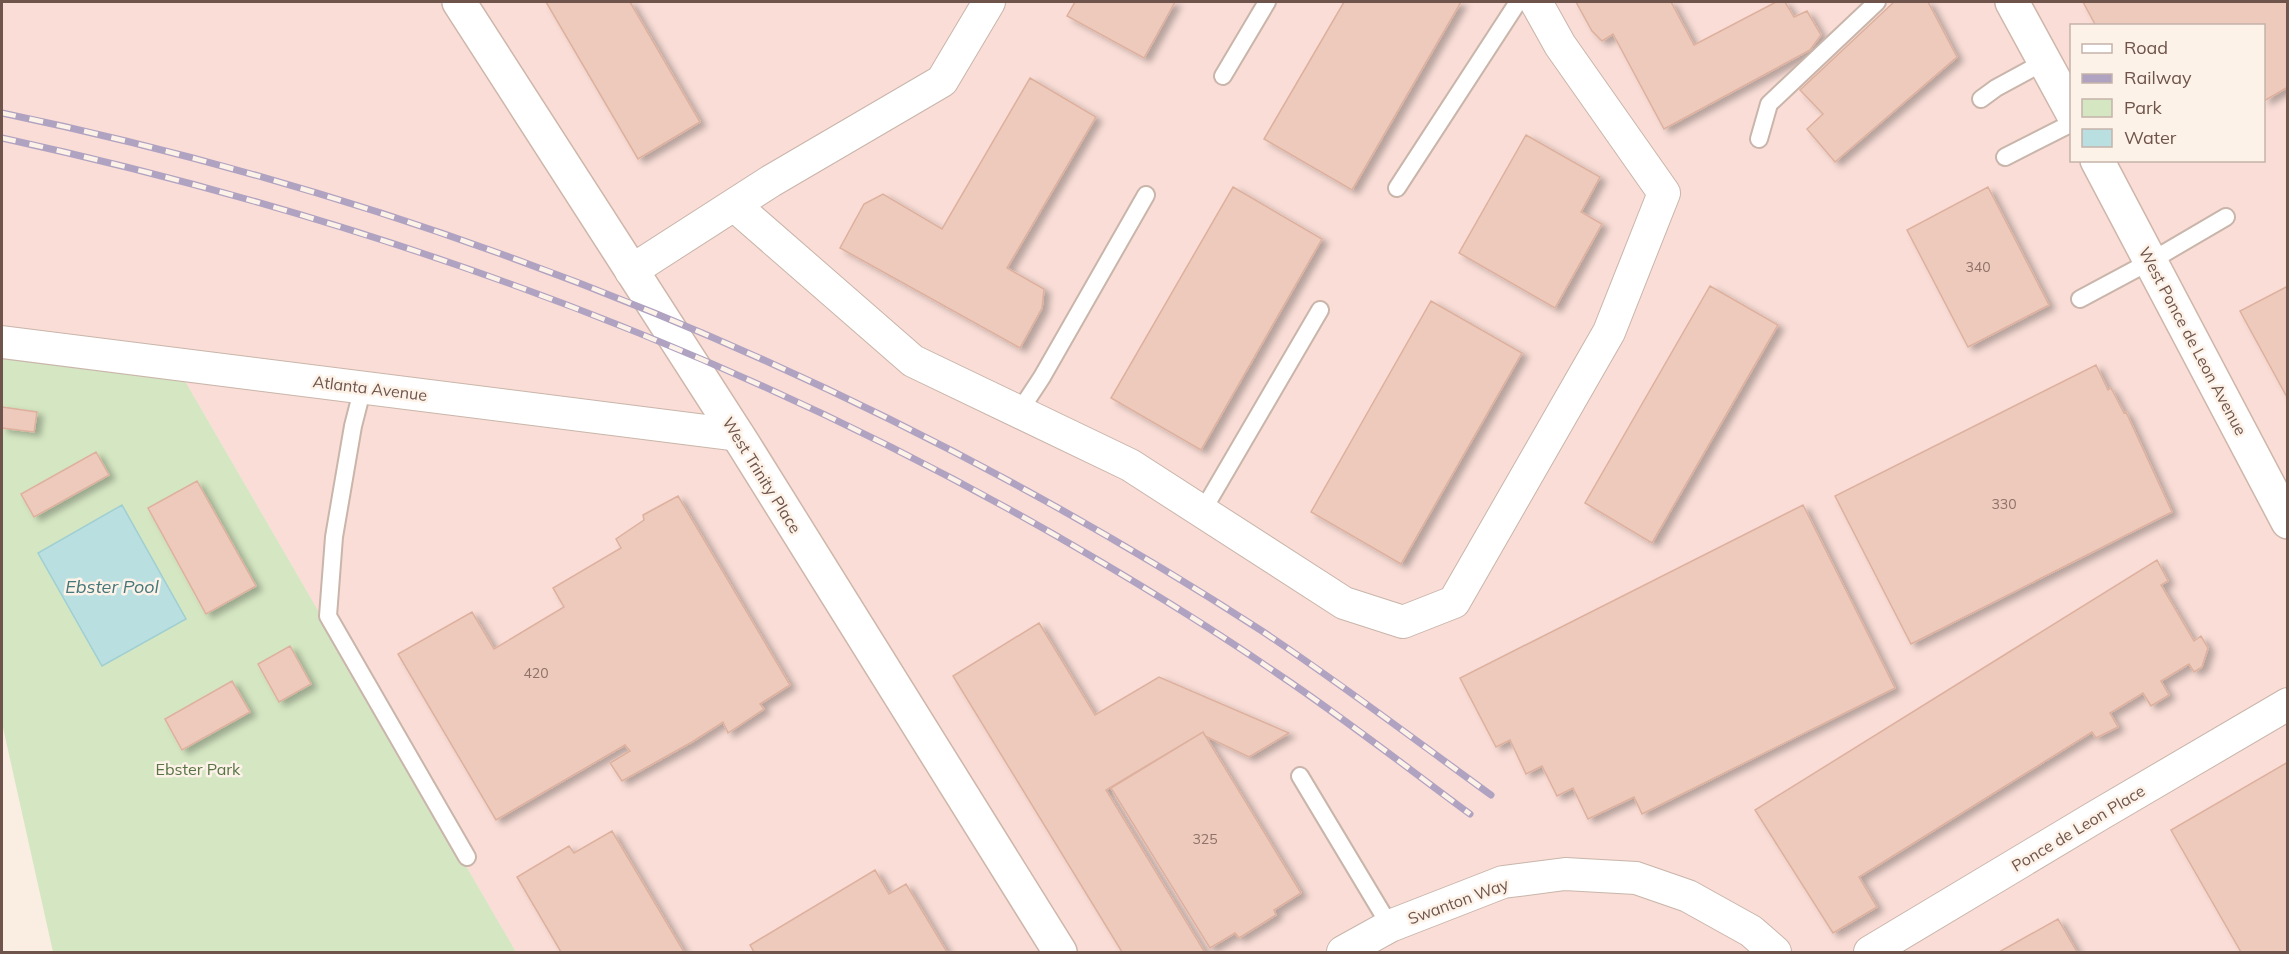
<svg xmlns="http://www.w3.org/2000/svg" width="2289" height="954" font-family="Mulish,sans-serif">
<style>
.commercial{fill:#f9ddd6;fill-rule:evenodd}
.green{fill:#d4e6c2}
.water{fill:#b9dfe1;stroke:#a0cfd2;stroke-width:1.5}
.building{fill:#edcabc;stroke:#deb09e;stroke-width:1.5;filter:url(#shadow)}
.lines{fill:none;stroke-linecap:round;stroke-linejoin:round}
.lane-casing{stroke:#c9b5aa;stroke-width:20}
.street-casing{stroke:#c9b5aa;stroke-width:34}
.secondary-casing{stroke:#ceb6aa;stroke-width:36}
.lane{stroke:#fff;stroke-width:16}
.street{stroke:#fff;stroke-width:32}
.secondary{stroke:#fff;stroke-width:33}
.rail-casing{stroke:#b0a2c1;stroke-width:7}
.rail{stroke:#fdf2e8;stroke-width:4.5;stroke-dasharray:14;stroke-linecap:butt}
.labels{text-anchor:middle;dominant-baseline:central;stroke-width:5;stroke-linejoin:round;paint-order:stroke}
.number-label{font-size:14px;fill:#8e7267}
.street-label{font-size:16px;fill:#6f544b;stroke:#fdf2e8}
.park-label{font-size:16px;fill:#577444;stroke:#fdf2e8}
.water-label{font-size:18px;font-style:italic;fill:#43777a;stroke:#fdf2e8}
</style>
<defs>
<filter id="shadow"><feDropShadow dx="6" dy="4" stdDeviation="3" flood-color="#0004"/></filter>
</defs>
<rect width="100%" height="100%" fill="#faeee2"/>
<path class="commercial" d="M 2,2 L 2287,2 L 2287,952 L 516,952 L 167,350 L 2,329 ZM 2072,26 L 2264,26 L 2264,160 L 2072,160 Z"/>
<path class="green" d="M 2,329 L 167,350 L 516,952 L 53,952 L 2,723 Z"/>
<path class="water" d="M 122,505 L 186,619 L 102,666 L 38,553 Z"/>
<path class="building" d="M 546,2 L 630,2 L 700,122 L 638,159 Z
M 1075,2 L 1175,2 L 1144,58 L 1067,16 Z
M 1344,2 L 1461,2 L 1352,190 L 1264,139 Z
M 1576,2 L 1671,2 L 1694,45 L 1776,2 L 1785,2 L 1794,17 L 1807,11 L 1821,35 L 1810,50 L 1664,129 L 1613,34 L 1602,41 L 1592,31 Z
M 1894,2 L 1928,2 L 1957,57 L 1835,162 L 1807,129 L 1823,114 L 1800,90 Z
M 2083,2 L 2288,2 L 2288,87 L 2264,101 L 2264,26 L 2096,26 Z
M 1030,78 L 1096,117 L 1007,268 L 1044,289 L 1042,308 L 1020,348 L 840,248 L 864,204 L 883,194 L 942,229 Z
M 1526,135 L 1600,177 L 1581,212 L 1602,224 L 1555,308 L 1459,253 Z
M 1233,187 L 1322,239 L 1201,450 L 1111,398 Z
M 1988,187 L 2049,305 L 1968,347 L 1907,230 Z
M 1710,286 L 1778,325 L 1652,543 L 1585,503 Z
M 2288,286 L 2288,399 L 2240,311 Z
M 1431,301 L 1522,353 L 1401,564 L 1311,512 Z
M 2096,365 L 2108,390 L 2111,388 L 2124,413 L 2126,412 L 2172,512 L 1911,644 L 1835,496 Z
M 2,407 L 37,412 L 34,432 L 2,428 Z
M 96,452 L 109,475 L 34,517 L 21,494 Z
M 197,481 L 256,586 L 206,614 L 148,508 Z
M 678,496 L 790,685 L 760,704 L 764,709 L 728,733 L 723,722 L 692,742 L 622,781 L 610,763 L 630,751 L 625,745 L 496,820 L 398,654 L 472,612 L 494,649 L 564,607 L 553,588 L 621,548 L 616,539 L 644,520 L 643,515 Z
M 1803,505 L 1895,688 L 1642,814 L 1634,797 L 1588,819 L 1573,788 L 1557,796 L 1542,766 L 1526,774 L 1510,740 L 1496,747 L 1460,678 Z
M 2157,560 L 2168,581 L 2161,585 L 2194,641 L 2201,636 L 2208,648 L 2202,667 L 2194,672 L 2189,664 L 2161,681 L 2169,695 L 2151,706 L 2143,693 L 2110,713 L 2118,727 L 2096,738 L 2092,732 L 1859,877 L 1877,907 L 1833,933 L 1755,810 Z
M 1039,623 L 1095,715 L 1159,677 L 1289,733 L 1249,757 L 1205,736 L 1203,732 L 1106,790 L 1204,951 L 1200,952 L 1122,952 L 953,676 Z
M 290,646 L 311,684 L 279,702 L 258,664 Z
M 232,681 L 250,712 L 182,750 L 165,719 Z
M 1203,732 L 1301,893 L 1274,910 L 1276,915 L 1239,938 L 1235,933 L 1210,948 L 1111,788 Z
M 2288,762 L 2288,952 L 2241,952 L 2171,830 Z
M 612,831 L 684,952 L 561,952 L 517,877 L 569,846 L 574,853 Z
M 875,870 L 889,894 L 906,884 L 947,952 L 754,952 L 750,945 Z
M 2058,919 L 2077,952 L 1999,952 Z"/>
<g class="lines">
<g class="lane-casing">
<path id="lane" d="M 1223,76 L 1267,2
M 1981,99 L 1996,88 L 2044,62
M 1759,139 L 1769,104 L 1877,2
M 2005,157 L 2072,123
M 1397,188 L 1518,2
M 2080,299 L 2151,261 L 2226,217
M 363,387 L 353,426 L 334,537 L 328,616 L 467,857
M 1019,412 L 1042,377 L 1146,195
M 1202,512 L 1320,310
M 1300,776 L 1390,926"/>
</g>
<g class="street-casing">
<path id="street" d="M 734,205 L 913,361 L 1130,465 L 1344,603 L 1403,622 L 1454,602 L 1609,332 L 1664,193 L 1560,45 L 1536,2
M 631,271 L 771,181 L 942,81 L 989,2
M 2,342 L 738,435
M 1343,952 L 1390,926 L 1503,882 L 1565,874 L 1636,878 L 1688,896 L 1751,931 L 1775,952
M 1870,952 L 2097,816 L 2288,704"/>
</g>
<g class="secondary-casing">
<path id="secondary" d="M 459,2 L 744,445 L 1060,952
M 2012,2 L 2072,112
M 2097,160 L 2288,522"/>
</g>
<use href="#lane" class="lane"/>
<use href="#street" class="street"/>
<use href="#secondary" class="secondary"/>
<g class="rail-casing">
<path id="rail" d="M 2,113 C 449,206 878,382 1262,631 C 1340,683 1415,740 1491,795
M 2,138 C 383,221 754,357 1091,556 C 1154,593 1217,632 1278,674 C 1344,718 1406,767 1470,814"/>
</g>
<use href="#rail" class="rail"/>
</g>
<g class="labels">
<g class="number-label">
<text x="1978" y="267">340</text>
<text x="2004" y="504">330</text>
<text x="536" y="673">420</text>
<text x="1205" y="839">325</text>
</g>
<g class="street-label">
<text transform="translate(2193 341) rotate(62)">West Ponce de Leon Avenue</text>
<text transform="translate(370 388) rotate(7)">Atlanta Avenue</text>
<text transform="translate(762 475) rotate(58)">West Trinity Place</text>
<text transform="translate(2078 828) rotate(-31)">Ponce de Leon Place</text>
<text transform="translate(1458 901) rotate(-20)">Swanton Way</text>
</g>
<g class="park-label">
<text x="198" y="769">Ebster Park</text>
</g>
<g class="water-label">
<text x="112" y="586">Ebster Pool</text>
</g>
</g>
<rect width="2289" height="954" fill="none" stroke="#6f544b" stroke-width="6"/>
<rect x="2070" y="24" width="195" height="138" fill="#fdf2e8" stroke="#c4b3a9" stroke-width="1.5"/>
<rect x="2082" y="44" width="30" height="9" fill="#ffffff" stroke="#c4b3a9" stroke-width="1.5"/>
<text x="2124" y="54" font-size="18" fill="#6f544b">Road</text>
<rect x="2082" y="74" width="30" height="9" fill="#b0a2c1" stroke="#c4b3a9" stroke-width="1.5"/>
<text x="2124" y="84" font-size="18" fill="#6f544b">Railway</text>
<rect x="2082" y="99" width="30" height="18" fill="#d4e6c2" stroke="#c4b3a9" stroke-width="1.5"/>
<text x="2124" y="114" font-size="18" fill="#6f544b">Park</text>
<rect x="2082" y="129" width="30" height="18" fill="#b9dfe1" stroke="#c4b3a9" stroke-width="1.5"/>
<text x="2124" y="144" font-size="18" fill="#6f544b">Water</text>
</svg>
